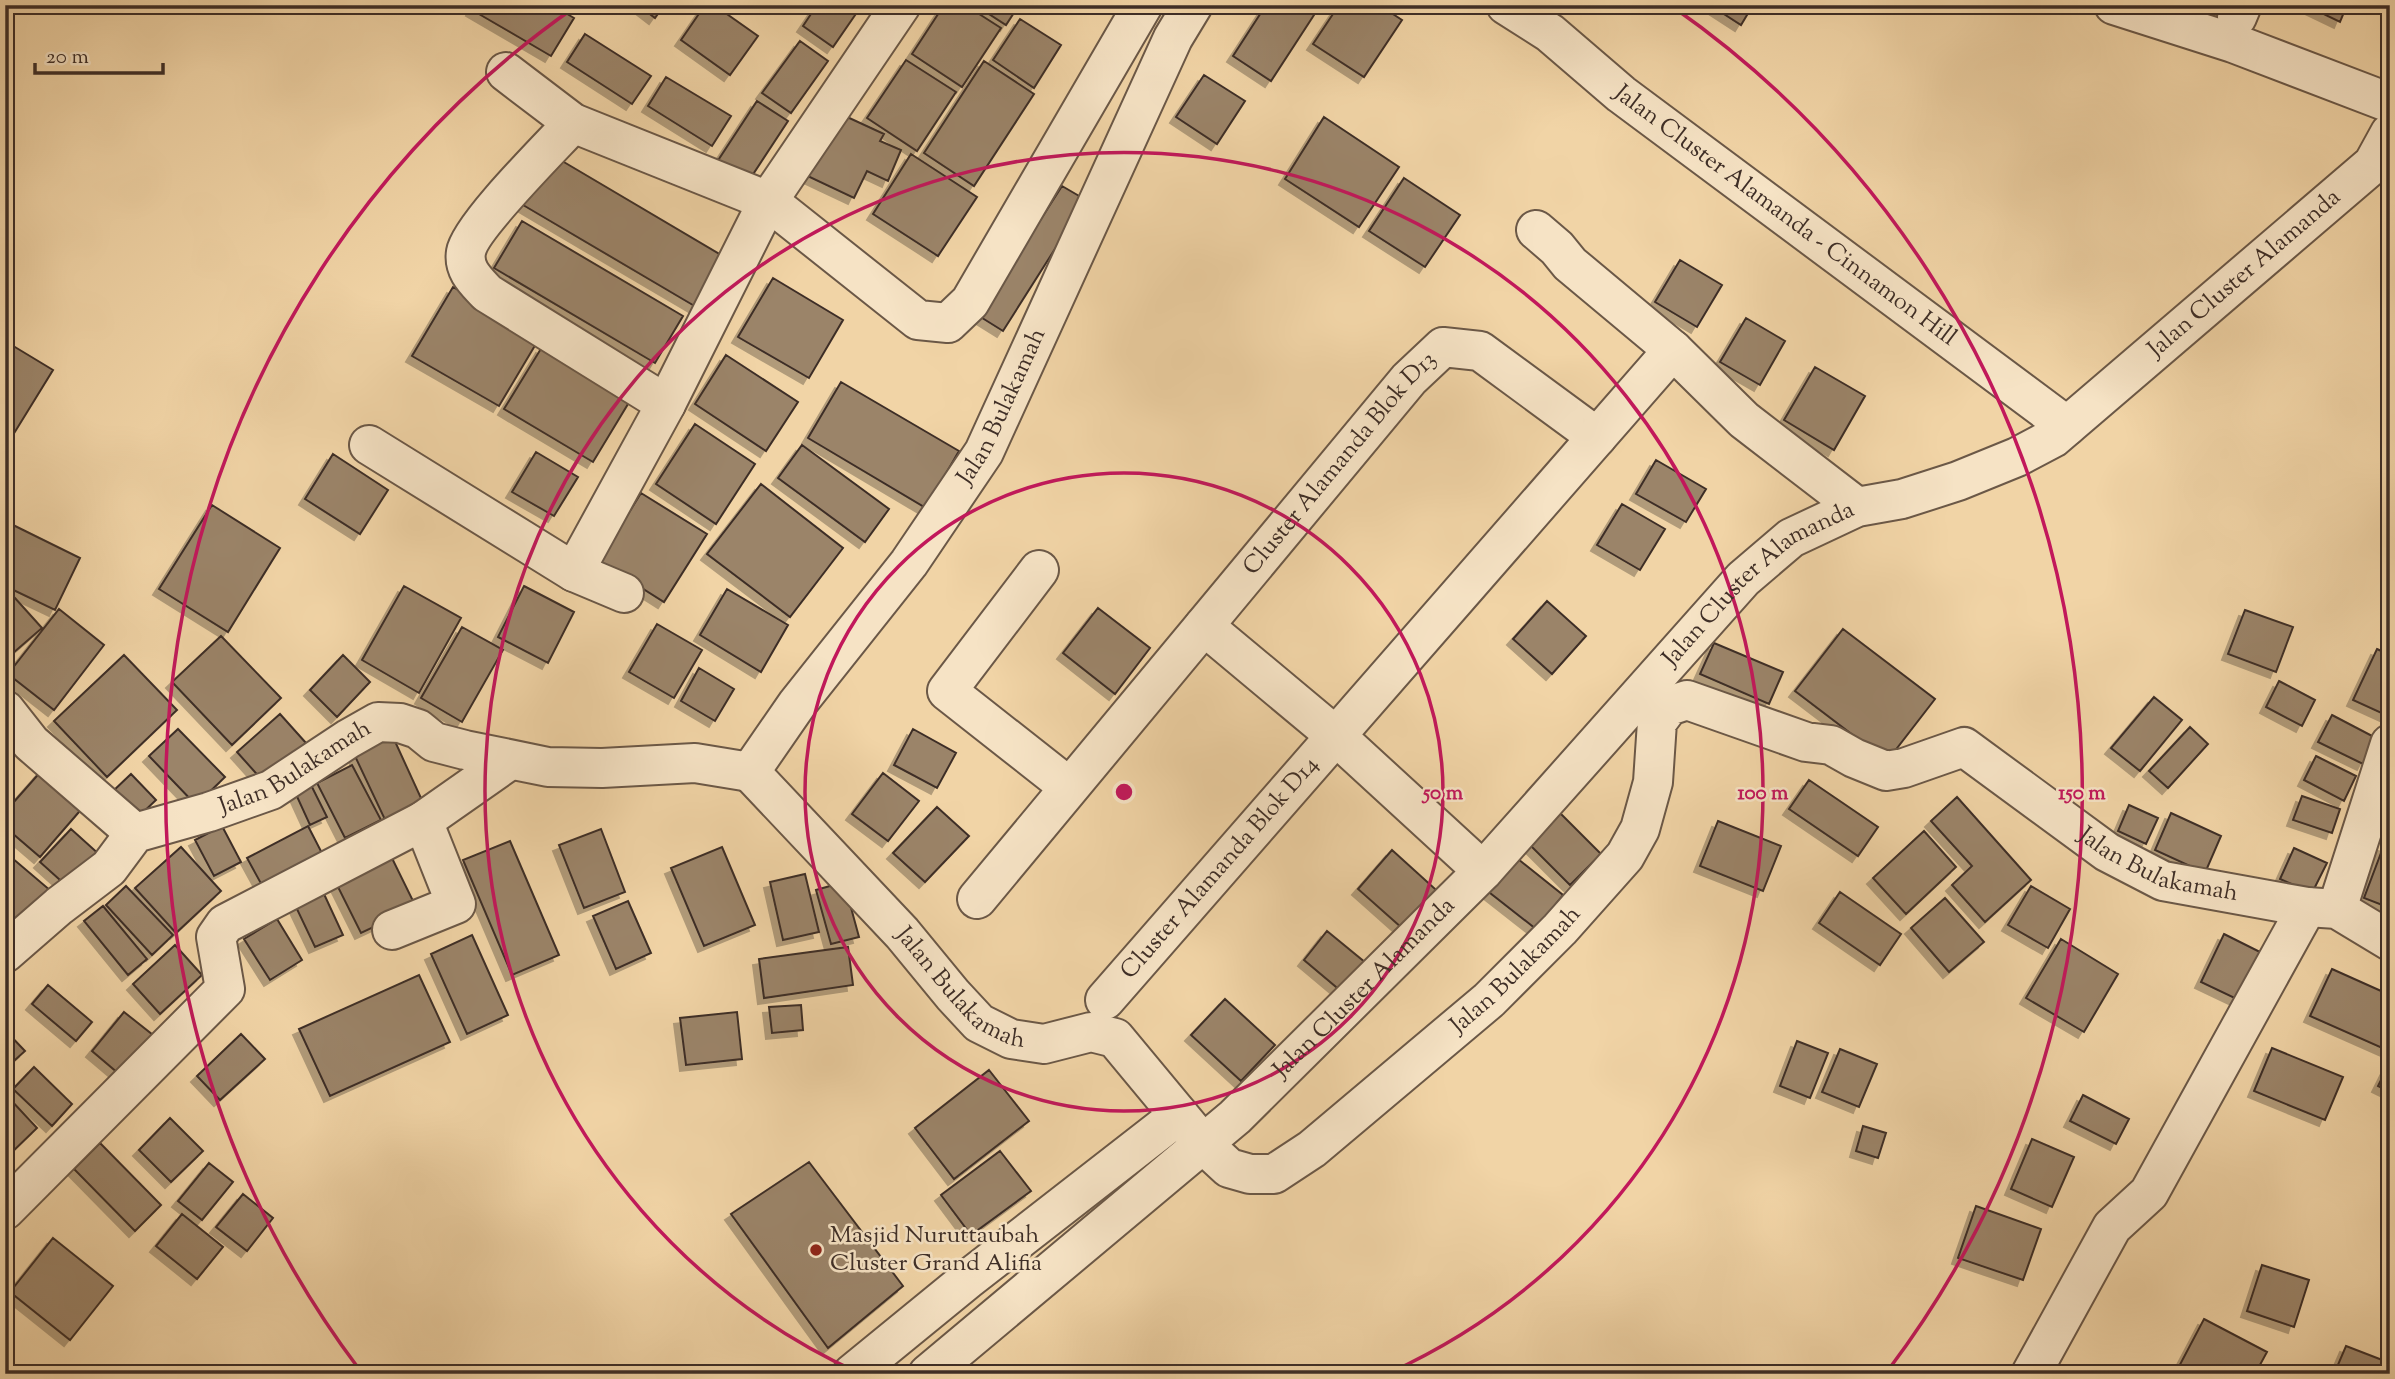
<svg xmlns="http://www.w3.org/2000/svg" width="2395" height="1379" font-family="'Sorts Mill Goudy',serif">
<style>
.building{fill:#9b8469;stroke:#3e2e27;stroke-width:2;filter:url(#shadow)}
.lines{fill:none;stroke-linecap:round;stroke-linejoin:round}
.minor-casing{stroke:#6b5847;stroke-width:42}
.minor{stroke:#f6e3c5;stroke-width:38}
.ring{fill:none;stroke:#c2185b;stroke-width:3.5}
.poi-dot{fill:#8f2418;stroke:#f6e3c5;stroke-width:2.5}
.labels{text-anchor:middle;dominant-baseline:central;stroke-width:5;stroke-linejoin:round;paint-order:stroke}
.street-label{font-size:24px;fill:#3e2e27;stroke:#f6e3c5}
.poi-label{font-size:24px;fill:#3e2e27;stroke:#f6e3c5;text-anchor:start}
.centre{fill:#c2185b;stroke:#f6e3c5;stroke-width:3.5}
.ring-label{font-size:21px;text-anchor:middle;font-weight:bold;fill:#c2185b;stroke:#f6e3c5;stroke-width:5;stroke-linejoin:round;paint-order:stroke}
</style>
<defs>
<filter id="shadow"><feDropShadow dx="-6" dy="6" stdDeviation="0" flood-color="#0004"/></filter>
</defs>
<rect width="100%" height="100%" fill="#f1d4a6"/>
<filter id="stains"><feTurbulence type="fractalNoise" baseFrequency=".00286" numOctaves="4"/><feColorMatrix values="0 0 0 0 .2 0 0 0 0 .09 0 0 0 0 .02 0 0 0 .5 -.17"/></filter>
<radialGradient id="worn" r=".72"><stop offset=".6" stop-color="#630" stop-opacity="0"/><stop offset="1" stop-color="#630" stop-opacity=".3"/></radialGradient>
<path class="building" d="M 475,5 L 552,5 L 574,18 L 551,56 L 472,10 Z
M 638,5 L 664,5 L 655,18 Z
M 705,5 L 714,5 L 758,36 L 730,75 L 681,40 Z
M 817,5 L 862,5 L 833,47 L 803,26 Z
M 944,5 L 965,5 L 1001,28 L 962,87 L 912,54 Z
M 975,5 L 1019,5 L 1006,25 Z
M 1266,5 L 1300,5 L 1314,15 L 1271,81 L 1233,56 Z
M 1339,5 L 1379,5 L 1402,20 L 1364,77 L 1313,44 Z
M 1710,5 L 1753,5 L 1741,25 Z
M 2173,5 L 2240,5 L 2226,35 Z
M 2305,5 L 2347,5 L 2340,22 Z
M 1020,19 L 1061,45 L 1034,88 L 993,60 Z
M 585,34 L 651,76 L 632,104 L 567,62 Z
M 800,41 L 828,61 L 791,113 L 762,93 Z
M 906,60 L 956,92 L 917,151 L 867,118 Z
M 984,61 L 1034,94 L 974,186 L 924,153 Z
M 1204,75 L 1245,101 L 1217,144 L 1176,117 Z
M 666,77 L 731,116 L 712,146 L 648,106 Z
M 757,101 L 788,121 L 746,185 L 715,165 Z
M 832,110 L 884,134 L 880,141 L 901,150 L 888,181 L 867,171 L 854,198 L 797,171 Z
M 1324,117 L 1399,167 L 1359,227 L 1285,179 Z
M 911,154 L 977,197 L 938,256 L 873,214 Z
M 552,155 L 733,262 L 703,311 L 523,205 Z
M 1404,178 L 1460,215 L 1425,267 L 1369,231 Z
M 1062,186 L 1086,200 L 1003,331 L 979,316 Z
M 522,221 L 683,316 L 655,363 L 494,268 Z
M 1680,260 L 1722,285 L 1697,327 L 1655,302 Z
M 773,278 L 843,320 L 809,378 L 738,337 Z
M 453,287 L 540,337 L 499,406 L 412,356 Z
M 1746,318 L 1785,341 L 1760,385 L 1720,362 Z
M 5,341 L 53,370 L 13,435 L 5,431 Z
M 542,347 L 631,399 L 593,462 L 504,409 Z
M 726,355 L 798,402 L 766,451 L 695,404 Z
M 1815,367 L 1865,396 L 1834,450 L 1784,420 Z
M 841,382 L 959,451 L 926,508 L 808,438 Z
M 695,424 L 755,464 L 716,524 L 656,484 Z
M 802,445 L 889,509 L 865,542 L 778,478 Z
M 536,452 L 578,477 L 554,516 L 512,492 Z
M 333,454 L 388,490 L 360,534 L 305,499 Z
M 1656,460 L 1706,489 L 1686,522 L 1636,494 Z
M 761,484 L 843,548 L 790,617 L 707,554 Z
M 641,493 L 707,534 L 664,602 L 599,561 Z
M 1622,504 L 1665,529 L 1640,570 L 1597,545 Z
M 212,505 L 280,548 L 228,632 L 159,589 Z
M 9,523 L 80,558 L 55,610 L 5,586 L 5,530 Z
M 404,586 L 461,618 L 419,693 L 362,660 Z
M 524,586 L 574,612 L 548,663 L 498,637 Z
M 5,587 L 42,628 L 5,660 Z
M 727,589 L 788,625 L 761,672 L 700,635 Z
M 1547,601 L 1586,636 L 1552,674 L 1513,639 Z
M 1098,608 L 1150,648 L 1115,694 L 1063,653 Z
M 59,609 L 104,645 L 54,710 L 8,674 Z
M 2245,610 L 2293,627 L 2276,672 L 2228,654 Z
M 657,624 L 702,650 L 674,698 L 629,672 Z
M 462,627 L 503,650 L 462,722 L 421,698 Z
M 1843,629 L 1935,699 L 1887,761 L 1795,691 Z
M 221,636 L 281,698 L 232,745 L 172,682 Z
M 1714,643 L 1783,672 L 1769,704 L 1700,674 Z
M 2377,649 L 2390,655 L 2388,716 L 2353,700 Z
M 124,655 L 177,710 L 107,777 L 54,721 Z
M 343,655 L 370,682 L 337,717 L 310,690 Z
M 699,668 L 734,689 L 715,721 L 681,701 Z
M 2279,681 L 2315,700 L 2302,726 L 2266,707 Z
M 2154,697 L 2182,720 L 2140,771 L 2111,748 Z
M 280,714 L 306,743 L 263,781 L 237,752 Z
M 2332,715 L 2376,738 L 2363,764 L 2318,742 Z
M 2190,727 L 2208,744 L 2168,788 L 2149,771 Z
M 178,729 L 225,777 L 196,805 L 149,756 Z
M 913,729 L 956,753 L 937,788 L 894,765 Z
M 393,737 L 426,809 L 388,826 L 354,754 Z
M 2316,756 L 2356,776 L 2344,801 L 2304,780 Z
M 352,765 L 381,820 L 345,838 L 317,783 Z
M 43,769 L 85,805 L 40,857 L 5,827 L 5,812 Z
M 883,773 L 919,801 L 888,841 L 852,814 Z
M 131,774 L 156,800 L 135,820 L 110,794 Z
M 1809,780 L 1878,827 L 1858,856 L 1789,809 Z
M 310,783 L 327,817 L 310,825 L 294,790 Z
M 2302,796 L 2340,809 L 2332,833 L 2293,820 Z
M 1957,797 L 2031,880 L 1985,922 L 1952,885 L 1972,866 L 1931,821 Z
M 2129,805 L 2158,818 L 2146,844 L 2118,831 Z
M 937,807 L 969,836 L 925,882 L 893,853 Z
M 1557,810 L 1601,854 L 1570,885 L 1526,841 Z
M 2171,813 L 2221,836 L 2205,873 L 2155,850 Z
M 1718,821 L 1781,846 L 1763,891 L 1700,866 Z
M 222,826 L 241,862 L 214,876 L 195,840 Z
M 308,826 L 324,857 L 264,889 L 247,858 Z
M 71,829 L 101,856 L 70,889 L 40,862 Z
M 601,829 L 625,892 L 584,908 L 559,845 Z
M 1924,831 L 1956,867 L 1906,914 L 1873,878 Z
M 510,841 L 559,955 L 512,975 L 463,860 Z
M 2384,845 L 2390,847 L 2390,908 L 2364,898 Z
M 181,847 L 221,891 L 176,933 L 135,888 Z
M 722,847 L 755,925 L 704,946 L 671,868 Z
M 387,848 L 416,907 L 361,933 L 332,875 Z
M 2294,848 L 2327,863 L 2312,893 L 2280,879 Z
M 1392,850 L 1445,898 L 1411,936 L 1358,889 Z
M 5,852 L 51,891 L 15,934 L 5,926 Z
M 1513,855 L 1563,895 L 1536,929 L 1485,889 Z
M 805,874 L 819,932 L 783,940 L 770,882 Z
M 844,882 L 859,937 L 831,944 L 816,890 Z
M 126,886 L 173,935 L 152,955 L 106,905 Z
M 2031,886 L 2070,909 L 2048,948 L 2008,925 Z
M 1840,892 L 1901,934 L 1880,965 L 1819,923 Z
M 324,894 L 343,935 L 315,947 L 296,907 Z
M 1945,898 L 1984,942 L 1949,972 L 1911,928 Z
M 628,901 L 651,953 L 616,969 L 593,916 Z
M 103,906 L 147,959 L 128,975 L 84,921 Z
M 277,919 L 302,960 L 270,980 L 244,939 Z
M 1327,931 L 1372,968 L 1348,997 L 1304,960 Z
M 2224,934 L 2268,956 L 2245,1003 L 2201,982 Z
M 472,935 L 508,1015 L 467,1034 L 431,954 Z
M 2061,939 L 2118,974 L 2084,1032 L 2026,998 Z
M 175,945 L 202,975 L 160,1014 L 133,984 Z
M 848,947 L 853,985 L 764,998 L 759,959 Z
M 2332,969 L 2390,995 L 2389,1051 L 2310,1016 Z
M 419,975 L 450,1042 L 330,1096 L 299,1029 Z
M 48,985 L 92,1022 L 76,1041 L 32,1004 Z
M 1225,999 L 1275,1045 L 1241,1081 L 1191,1035 Z
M 801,1005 L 803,1030 L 772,1033 L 769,1007 Z
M 124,1012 L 158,1039 L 125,1079 L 92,1051 Z
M 737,1012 L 742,1059 L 686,1065 L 680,1018 Z
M 5,1030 L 25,1051 L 5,1069 Z
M 241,1034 L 265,1059 L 220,1100 L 197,1076 Z
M 1797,1041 L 1828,1053 L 1810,1098 L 1780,1086 Z
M 2272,1048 L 2343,1077 L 2325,1120 L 2254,1091 Z
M 1840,1049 L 1877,1064 L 1859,1107 L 1822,1092 Z
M 2390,1062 L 2390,1092 L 2378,1086 Z
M 34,1067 L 72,1104 L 52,1126 L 13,1089 Z
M 989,1070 L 1029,1121 L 954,1179 L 915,1128 Z
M 2083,1095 L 2129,1119 L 2116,1144 L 2070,1121 Z
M 9,1098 L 37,1128 L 5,1159 L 5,1101 Z
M 170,1118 L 203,1151 L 171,1182 L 139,1150 Z
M 1863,1126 L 1886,1133 L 1878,1158 L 1856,1151 Z
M 2032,1139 L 2074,1157 L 2052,1207 L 2011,1189 Z
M 100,1143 L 161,1205 L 135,1231 L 74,1169 Z
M 1000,1151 L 1031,1191 L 971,1235 L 941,1195 Z
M 809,1162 L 903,1286 L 828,1348 L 731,1214 Z
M 209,1163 L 233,1182 L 202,1220 L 178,1201 Z
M 243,1194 L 273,1218 L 247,1251 L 216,1227 Z
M 1976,1206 L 2041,1229 L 2023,1280 L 1958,1258 Z
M 182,1214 L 223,1247 L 197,1279 L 156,1246 Z
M 53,1238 L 113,1286 L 70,1340 L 10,1292 Z
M 2262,1265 L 2309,1280 L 2294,1327 L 2247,1311 Z
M 2204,1319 L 2267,1352 L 2255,1374 L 2175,1374 Z
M 2346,1346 L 2390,1363 L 2390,1374 L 2334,1374 Z"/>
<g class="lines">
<g class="minor-casing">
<g id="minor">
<path id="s1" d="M 1506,5 L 1550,33 L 1621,94 L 2067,426"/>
<path d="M 2114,5 L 2233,43 L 2390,103"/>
<path d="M 2237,17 L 2242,5"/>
<path d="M 506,72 L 573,123 L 768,201 L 918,320 L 948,323 L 970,302 L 1143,5"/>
<path d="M 573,123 C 552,146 470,227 466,252 C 463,270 476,281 487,293 L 666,404"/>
<path d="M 1536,230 L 1557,248 L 1570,264 L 1673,350 L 1744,420 L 1857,507"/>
<path d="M 369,445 L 574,572"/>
<path d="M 1039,570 L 947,691 L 1069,787"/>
<path d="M 624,593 L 574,572 L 666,404 L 768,201 L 901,5"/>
<path d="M 1204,626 L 1337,737 L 1483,871"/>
<path d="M 5,710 L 31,743 L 135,833"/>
<path id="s2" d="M 750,772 L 902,933 L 953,995 L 979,1023 L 1011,1039 L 1044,1044 L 1091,1032 L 1115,1038 L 1203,1144 L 1229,1168 L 1250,1174 L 1274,1174 L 1312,1149 L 1489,1000 L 1560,929 L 1625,856 L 1640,829 L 1653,782 L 1657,722 L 1669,706 L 1687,700 L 1806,742 L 1831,745 L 1854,758 L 1886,771 L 1904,768 L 1964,747 L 2107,852 L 2163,881 L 2307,907 L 2337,909 L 2390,941"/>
<path id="s3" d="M 977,899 L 1409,379 L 1443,347 L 1480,351 L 1597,437"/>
<path d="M 2337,909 L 2390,744"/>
<path d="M 392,930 L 456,904 L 423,821"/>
<path id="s4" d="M 5,953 L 59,906 L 109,868 L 135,833 L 209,812 L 271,790 L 348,739 L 378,722 L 400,723 L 418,729 L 434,742 L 465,750 L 548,767 L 602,768 L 695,763 L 750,772 L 797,704 L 909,563 L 984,452 L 1173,38 L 1193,5"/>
<path id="s5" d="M 1105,1000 L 1673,350"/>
<path d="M 5,1210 L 225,989 L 216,937 L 225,924 L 423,821 L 510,760"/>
<path d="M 852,1374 L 967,1280 L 1179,1115"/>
<path id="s6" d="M 928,1374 L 1235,1117 L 1483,871 L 1743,579 L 1791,538 L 1857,507 L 1902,499 L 1958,481 L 2017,457 L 2053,438 L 2373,164 L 2390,133"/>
<path d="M 2031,1374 L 2112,1227 L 2149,1193 L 2307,907"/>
</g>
</g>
<use href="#minor" class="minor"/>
</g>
<g class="ring">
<circle cx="1124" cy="792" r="319"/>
<path d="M859 1373A639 639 0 1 1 1389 1373"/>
<path d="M359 1369A958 958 0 0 1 575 7M1673 7A958 958 0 0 1 1889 1369"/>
</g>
<circle class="poi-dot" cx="816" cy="1250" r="7"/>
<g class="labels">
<g class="street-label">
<text stroke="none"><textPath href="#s1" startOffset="350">Jalan Cluster Alamanda - Cinnamon Hill</textPath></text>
<text stroke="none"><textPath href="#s6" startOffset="1738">Jalan Cluster Alamanda</textPath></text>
<text stroke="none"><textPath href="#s4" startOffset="1274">Jalan Bulakamah</textPath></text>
<text stroke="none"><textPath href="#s3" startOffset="567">Cluster Alamanda Blok D13</textPath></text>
<text stroke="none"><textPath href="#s6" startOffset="1150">Jalan Cluster Alamanda</textPath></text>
<text stroke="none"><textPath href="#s4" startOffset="352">Jalan Bulakamah</textPath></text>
<text stroke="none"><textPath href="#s2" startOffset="1880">Jalan Bulakamah</textPath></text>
<text stroke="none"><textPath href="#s5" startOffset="175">Cluster Alamanda Blok D14</textPath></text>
<text stroke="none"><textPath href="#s2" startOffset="1018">Jalan Bulakamah</textPath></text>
<text stroke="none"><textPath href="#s2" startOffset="304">Jalan Bulakamah</textPath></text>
<text stroke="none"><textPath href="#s6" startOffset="583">Jalan Cluster Alamanda</textPath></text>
</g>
<g class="poi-label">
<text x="830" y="1236">Masjid Nuruttaubah<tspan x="830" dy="28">Cluster Grand Alifia</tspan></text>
</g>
</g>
<circle cx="1124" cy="792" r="10" class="centre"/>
<g class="ring-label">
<text x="1443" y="799">50 m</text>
<text x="1763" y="799">100 m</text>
<text x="2082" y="799">150 m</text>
</g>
<rect width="2395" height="1379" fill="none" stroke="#f1d4a6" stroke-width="28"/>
<rect x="7" y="7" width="2381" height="1365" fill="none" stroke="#3e2e27" stroke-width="3.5"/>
<rect x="14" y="14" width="2367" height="1351" fill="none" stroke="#3e2e27" stroke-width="2"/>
<path d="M35 63v10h128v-10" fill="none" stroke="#3e2e27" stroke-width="3.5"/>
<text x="46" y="63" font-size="21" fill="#3e2e27" stroke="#f6e3c5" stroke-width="5" paint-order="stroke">20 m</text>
<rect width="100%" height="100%" filter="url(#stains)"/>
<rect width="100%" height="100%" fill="url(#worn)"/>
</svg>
